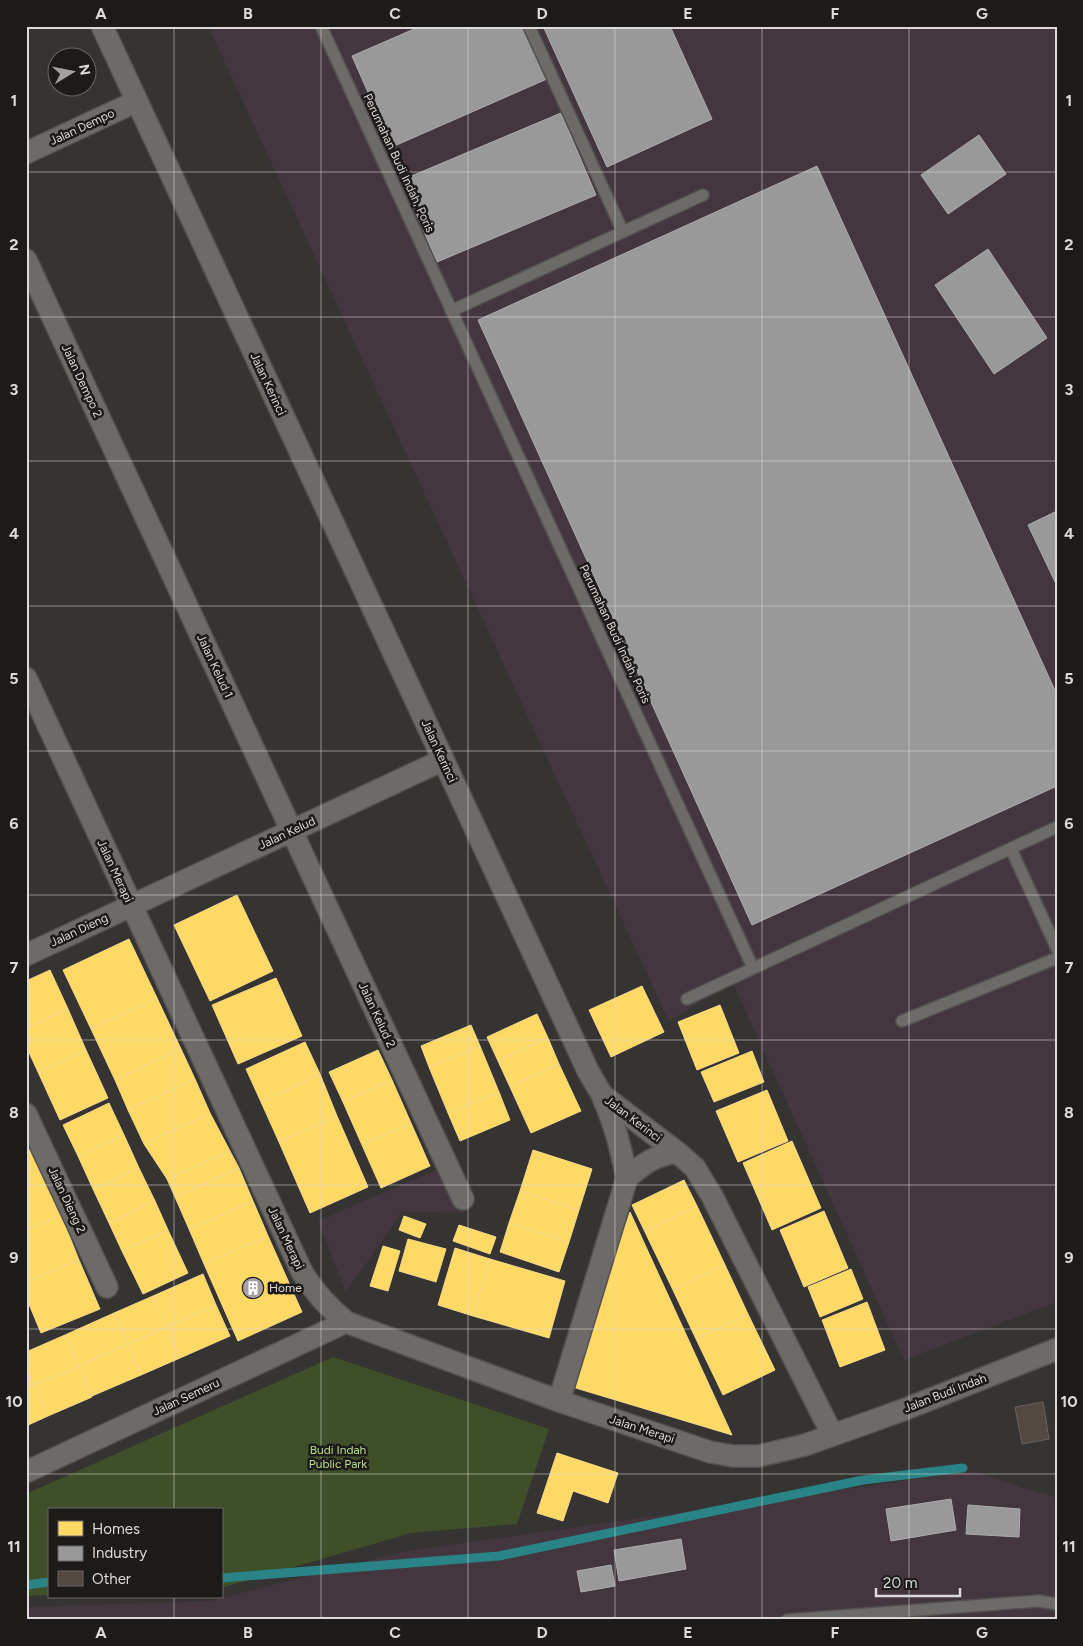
<svg xmlns="http://www.w3.org/2000/svg" width="1083" height="1646" font-family="Figtree,sans-serif">
<style>
.industrial{fill:#44363f}
.green{fill:#3f4f29}
.homes{fill:#ffd966;stroke:#f5d988}
.industry{fill:#999;stroke:#adacac}
.lines{fill:none;stroke-linecap:round;stroke-linejoin:round}
.stream{stroke:#298387;stroke-width:9}
.building{fill:#534842;stroke:#666463}
.service-casing{stroke:#535150;stroke-width:14}
.minor-casing{stroke:#535150;stroke-width:24}
.service{stroke:#6d6b6a;stroke-width:11}
.minor{stroke:#6d6b6a;stroke-width:21}
.grid{fill:none;stroke:#dddad9;stroke-width:1;stroke-opacity:0.55}
.labels{text-anchor:middle;dominant-baseline:central;stroke-width:5;stroke-linejoin:round;paint-order:stroke}
.street-label{font-size:12px;fill:#dddad9;stroke:#1d1b1a}
.poi-label{font-size:12px;fill:#dddad9;stroke:#1d1b1a;text-anchor:start}
.park-label{font-size:12px;fill:#b7de89;stroke:#1d1b1a}
.neatline{fill:none;stroke:#dddad9;stroke-width:2}
.grid-label{font-size:16px;text-anchor:middle;font-weight:bold;fill:#dddad9}
</style>
<rect width="100%" height="100%" fill="#363432"/>
<path class="industrial" d="M 208,26 L 1057,26 L 1057,1302 L 904,1360 L 733,983 L 669,1021 Z
M 443,1167 L 464,1213 L 402,1212 L 346,1292 L 318,1221 Z
M 974,1471 L 1057,1498 L 1057,1620 L 26,1620 L 26,1607 L 211,1601 L 407,1551 Z"/>
<path class="green" d="M 333,1357 L 549,1429 L 517,1524 L 411,1533 L 221,1588 L 221,1510 L 49,1510 L 49,1595 L 26,1596 L 26,1494 Z"/>
<path class="homes" d="M 237,895 L 273,971 L 210,1001 L 174,925 Z
M 129,939 L 157,998 L 91,1029 L 63,970 Z
M 50,970 L 68,1009 L 26,1028 L 26,981 Z
M 276,978 L 302,1036 L 238,1064 L 212,1005 Z
M 642,986 L 664,1032 L 611,1057 L 589,1010 Z
M 157,998 L 181,1049 L 115,1080 L 91,1029 Z
M 720,1005 L 739,1053 L 697,1070 L 678,1022 Z
M 68,1009 L 86,1050 L 38,1072 L 26,1046 L 26,1028 Z
M 537,1014 L 548,1038 L 498,1061 L 487,1037 Z
M 471,1025 L 480,1046 L 429,1067 L 421,1046 Z
M 548,1038 L 559,1064 L 510,1087 L 498,1061 Z
M 305,1042 L 320,1074 L 261,1102 L 246,1069 Z
M 480,1046 L 499,1092 L 448,1113 L 429,1067 Z
M 181,1049 L 195,1079 L 128,1110 L 115,1080 Z
M 86,1050 L 108,1098 L 60,1120 L 38,1072 Z
M 378,1050 L 392,1080 L 343,1102 L 329,1072 Z
M 752,1051 L 764,1082 L 714,1102 L 701,1072 Z
M 559,1064 L 581,1111 L 531,1133 L 510,1087 Z
M 320,1074 L 337,1116 L 279,1142 L 261,1102 Z
M 195,1079 L 210,1113 L 144,1144 L 128,1110 Z
M 392,1080 L 411,1123 L 362,1145 L 343,1102 Z
M 767,1090 L 788,1141 L 738,1162 L 716,1111 Z
M 499,1092 L 510,1120 L 460,1141 L 448,1113 Z
M 109,1103 L 124,1135 L 78,1156 L 63,1125 Z
M 210,1113 L 230,1151 L 167,1179 L 144,1144 Z
M 337,1116 L 368,1187 L 310,1213 L 279,1142 Z
M 411,1123 L 430,1166 L 381,1188 L 362,1145 Z
M 26,1131 L 41,1166 L 26,1172 Z
M 124,1135 L 139,1168 L 93,1189 L 78,1156 Z
M 792,1141 L 821,1208 L 772,1230 L 743,1163 Z
M 533,1150 L 592,1169 L 579,1210 L 520,1191 Z
M 230,1151 L 239,1168 L 175,1197 L 167,1179 Z
M 41,1166 L 61,1215 L 26,1230 L 26,1172 Z
M 139,1168 L 155,1201 L 109,1223 L 93,1189 Z
M 239,1168 L 253,1201 L 189,1229 L 175,1197 Z
M 684,1180 L 697,1206 L 645,1232 L 632,1205 Z
M 520,1191 L 579,1210 L 569,1242 L 509,1223 Z
M 155,1201 L 168,1230 L 122,1251 L 109,1223 Z
M 253,1201 L 268,1236 L 204,1264 L 189,1229 Z
M 697,1206 L 725,1265 L 673,1290 L 645,1232 Z
M 824,1211 L 848,1268 L 804,1287 L 780,1230 Z
M 630,1212 L 732,1435 L 569,1386 Z
M 61,1215 L 79,1260 L 26,1282 L 26,1230 Z
M 404,1216 L 426,1224 L 420,1238 L 399,1230 Z
M 509,1223 L 569,1242 L 559,1272 L 500,1252 Z
M 459,1225 L 496,1237 L 490,1254 L 453,1241 Z
M 168,1230 L 188,1273 L 143,1294 L 122,1251 Z
M 268,1236 L 302,1312 L 238,1341 L 204,1264 Z
M 408,1239 L 446,1249 L 436,1282 L 399,1271 Z
M 383,1246 L 400,1251 L 388,1291 L 370,1286 Z
M 455,1248 L 490,1259 L 473,1316 L 438,1305 Z
M 490,1259 L 565,1281 L 549,1338 L 473,1316 Z
M 79,1260 L 100,1309 L 41,1333 L 26,1297 L 26,1282 Z
M 725,1265 L 748,1314 L 696,1339 L 673,1290 Z
M 851,1269 L 863,1299 L 820,1317 L 808,1287 Z
M 203,1274 L 216,1305 L 167,1327 L 153,1296 Z
M 153,1296 L 167,1327 L 128,1344 L 114,1313 Z
M 867,1302 L 885,1350 L 840,1367 L 822,1320 Z
M 216,1305 L 230,1336 L 180,1358 L 167,1327 Z
M 114,1313 L 128,1344 L 79,1366 L 65,1335 Z
M 748,1314 L 775,1370 L 723,1395 L 696,1339 Z
M 167,1327 L 180,1358 L 141,1375 L 128,1344 Z
M 65,1335 L 79,1366 L 34,1385 L 26,1367 L 26,1352 Z
M 128,1344 L 141,1375 L 92,1396 L 79,1366 Z
M 79,1366 L 92,1397 L 48,1416 L 34,1385 Z
M 26,1367 L 34,1385 L 26,1388 Z
M 34,1385 L 48,1416 L 26,1426 L 26,1388 Z
M 557,1453 L 618,1473 L 608,1503 L 573,1491 L 563,1521 L 537,1513 Z"/>
<path class="industry" d="M 421,26 L 524,26 L 547,79 L 392,147 L 352,56 Z
M 543,26 L 670,26 L 712,119 L 607,167 Z
M 561,113 L 596,195 L 437,262 L 402,180 Z
M 979,135 L 1006,174 L 948,214 L 921,175 Z
M 817,166 L 1057,695 L 1057,786 L 752,925 L 478,320 Z
M 988,249 L 1047,338 L 994,374 L 935,285 Z
M 1057,511 L 1057,586 L 1028,525 Z
M 951,1499 L 956,1530 L 891,1541 L 886,1509 Z
M 968,1505 L 1020,1509 L 1019,1537 L 966,1534 Z
M 681,1539 L 686,1569 L 619,1581 L 614,1550 Z
M 611,1565 L 615,1586 L 581,1592 L 577,1571 Z"/>
<g class="lines">
<path class="stream" d="M 221,1578 L 499,1556 L 863,1480 L 963,1468
M 26,1585 L 49,1582"/>
</g>
<path class="building" d="M 1043,1402 L 1049,1439 L 1022,1444 L 1015,1407 Z"/>
<g class="lines">
<g class="service-casing">
<path id="service" d="M 321,26 L 753,968
M 529,26 L 623,232
M 451,311 L 703,195
M 1011,849 L 1057,949
M 687,999 L 1057,827
M 902,1021 L 1057,958
M 787,1620 L 1039,1601 L 1057,1604"/>
</g>
<g class="minor-casing">
<path id="minor" d="M 102,26 L 588,1071 L 602,1095 L 677,1152 L 695,1168 L 712,1196 L 832,1434
M 26,153 L 137,101
M 26,260 L 463,1199
M 26,678 L 302,1272 C 314,1292 328,1307 346,1322 L 559,1401 L 710,1452 L 733,1456 L 758,1456 L 805,1445 L 903,1410 L 1057,1349
M 26,955 L 443,760
M 26,1114 L 107,1287
M 627,1178 C 644,1163 654,1156 677,1152
M 559,1401 L 627,1178 C 621,1150 615,1124 603,1098
M 26,1472 L 346,1322"/>
</g>
<use href="#service" class="service"/>
<use href="#minor" class="minor"/>
</g>
<path class="grid" d="M 174,26 L 174,1510M 321,26 L 321,1620M 468,26 L 468,1620M 615,26 L 615,1620M 762,26 L 762,1620M 909,26 L 909,1620M 26,172 L 1057,172M 26,317 L 1057,317M 26,461 L 1057,461M 26,606 L 1057,606M 26,751 L 1057,751M 26,895 L 1057,895M 26,1040 L 1057,1040M 26,1185 L 1057,1185M 26,1329 L 1057,1329M 26,1474 L 1057,1474M 174,1597 L 174,1620"/>
<defs>
<g id="building-disc" transform="scale(1.125)"><circle r="9.5" fill="#a3a09f" stroke="#1d1b1a"/><path d="M-4-6H4V6H1V3H-1V6H-4ZM-2.5-4.3h1.7v1.8h-1.7ZM.8-4.3h1.7v1.8H.8ZM-2.5-1h1.7V.8h-1.7ZM.8-1h1.7V.8H.8Z" fill="#fff"/></g>
</defs>
<g fill-rule="evenodd">
<use href="#building-disc" x="253" y="1288"/>
</g>
<g class="labels">
<g class="street-label">
<text transform="translate(82 127) rotate(-25)">Jalan Dempo</text>
<text transform="translate(399 163) rotate(65)">Perumahan Budi Indah, Poris</text>
<text transform="translate(82 381) rotate(65)">Jalan Dempo 2</text>
<text transform="translate(268 384) rotate(65)">Jalan Kerinci</text>
<text transform="translate(615 634) rotate(65)">Perumahan Budi Indah, Poris</text>
<text transform="translate(215 666) rotate(65)">Jalan Kelud 1</text>
<text transform="translate(439 751) rotate(65)">Jalan Kerinci</text>
<text transform="translate(287 833) rotate(-25)">Jalan Kelud</text>
<text transform="translate(115 871) rotate(65)">Jalan Merapi</text>
<text transform="translate(79 930) rotate(-25)">Jalan Dieng</text>
<text transform="translate(377 1015) rotate(65)">Jalan Kelud 2</text>
<text transform="translate(633 1119) rotate(37)">Jalan Kerinci</text>
<text transform="translate(67 1200) rotate(65)">Jalan Dieng 2</text>
<text transform="translate(286 1238) rotate(65)">Jalan Merapi</text>
<text transform="translate(945 1393) rotate(-21)">Jalan Budi Indah</text>
<text transform="translate(186 1397) rotate(-25)">Jalan Semeru</text>
<text transform="translate(642 1429) rotate(18)">Jalan Merapi</text>
</g>
<g class="poi-label">
<text x="269" y="1288">Home</text>
</g>
<g class="park-label">
<text x="338" y="1450">Budi Indah<tspan x="338" dy="14">Public Park</tspan></text>
</g>
</g>
<rect width="1083" height="1646" fill="none" stroke="#1d1b1a" stroke-width="55"/>
<rect x="48" y="1508" width="175" height="90" fill="#1d1b1a" stroke="#6a6766"/>
<rect x="58" y="1521" width="25" height="15" fill="#ffd966" stroke="#6a6766"/>
<text x="92" y="1534" font-size="15" fill="#dddad9">Homes</text>
<rect x="58" y="1546" width="25" height="15" fill="#999999" stroke="#6a6766"/>
<text x="92" y="1558" font-size="15" fill="#dddad9">Industry</text>
<rect x="58" y="1571" width="25" height="15" fill="#534842" stroke="#6a6766"/>
<text x="92" y="1584" font-size="15" fill="#dddad9">Other</text>
<g transform="translate(72 72) rotate(80)"><circle r="24" fill="#1d1b1a" stroke="#6a6766"/>
<path d="M0-4L9 19L0 12L-9 19Z" fill="#a3a09f"/>
<text y="-8" font-size="14" font-weight="bold" text-anchor="middle" fill="#dddad9">N</text>
</g>
<path d="M876 1588v8h84v-8" fill="none" stroke="#dddad9" stroke-width="2.5"/>
<text x="883" y="1588" font-size="15" fill="#dddad9" stroke="#1d1b1a" stroke-width="4" paint-order="stroke">20 m</text>
<rect x="28" y="28" width="1028" height="1590" class="neatline"/>
<g class="grid-label">
<text x="101" y="19">A</text>
<text x="248" y="19">B</text>
<text x="395" y="19">C</text>
<text x="542" y="19">D</text>
<text x="688" y="19">E</text>
<text x="835" y="19">F</text>
<text x="982" y="19">G</text>
<text x="14" y="106">1</text>
<text x="1069" y="106">1</text>
<text x="14" y="250">2</text>
<text x="1069" y="250">2</text>
<text x="14" y="395">3</text>
<text x="1069" y="395">3</text>
<text x="14" y="539">4</text>
<text x="1069" y="539">4</text>
<text x="14" y="684">5</text>
<text x="1069" y="684">5</text>
<text x="14" y="829">6</text>
<text x="1069" y="829">6</text>
<text x="14" y="973">7</text>
<text x="1069" y="973">7</text>
<text x="14" y="1118">8</text>
<text x="1069" y="1118">8</text>
<text x="14" y="1263">9</text>
<text x="1069" y="1263">9</text>
<text x="14" y="1407">10</text>
<text x="1069" y="1407">10</text>
<text x="14" y="1552">11</text>
<text x="1069" y="1552">11</text>
<text x="101" y="1638">A</text>
<text x="248" y="1638">B</text>
<text x="395" y="1638">C</text>
<text x="542" y="1638">D</text>
<text x="688" y="1638">E</text>
<text x="835" y="1638">F</text>
<text x="982" y="1638">G</text>
</g>
</svg>
